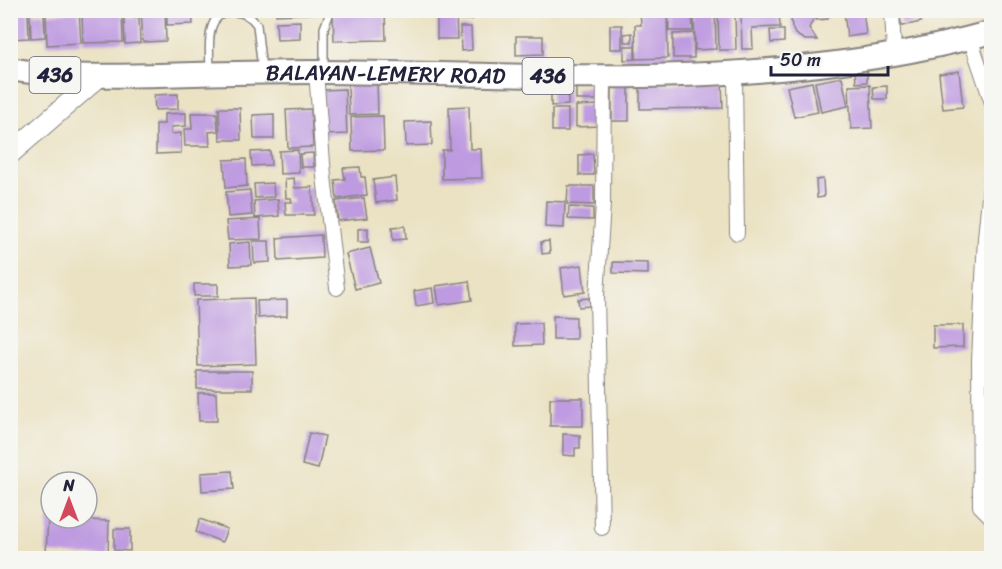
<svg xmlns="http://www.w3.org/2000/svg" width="1002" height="569" font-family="Sriracha,sans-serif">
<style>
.building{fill:#be9ae0}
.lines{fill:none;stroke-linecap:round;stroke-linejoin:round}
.lane-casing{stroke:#86827f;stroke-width:10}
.street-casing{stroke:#86827f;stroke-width:16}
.secondary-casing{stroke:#86827f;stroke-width:22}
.primary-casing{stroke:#86827f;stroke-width:26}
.lane{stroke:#fff;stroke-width:7}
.street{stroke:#fff;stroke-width:14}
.secondary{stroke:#fff;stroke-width:20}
.primary{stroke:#fff;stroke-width:22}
.labels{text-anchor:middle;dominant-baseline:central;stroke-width:4.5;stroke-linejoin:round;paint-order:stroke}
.shield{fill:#f6f6f2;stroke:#626272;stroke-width:1.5}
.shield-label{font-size:21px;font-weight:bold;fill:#22223b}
.street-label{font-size:22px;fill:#22223b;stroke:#f6f6f2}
</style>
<rect width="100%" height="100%" fill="#f6f6f2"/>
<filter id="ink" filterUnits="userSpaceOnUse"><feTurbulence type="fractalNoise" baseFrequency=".0167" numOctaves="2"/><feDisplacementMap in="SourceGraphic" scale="12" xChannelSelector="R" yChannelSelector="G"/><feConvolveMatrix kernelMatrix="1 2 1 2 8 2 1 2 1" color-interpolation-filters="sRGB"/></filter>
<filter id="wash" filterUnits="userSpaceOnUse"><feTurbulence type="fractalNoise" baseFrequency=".008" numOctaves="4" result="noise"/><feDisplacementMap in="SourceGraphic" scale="24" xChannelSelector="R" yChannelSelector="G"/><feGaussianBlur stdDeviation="1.35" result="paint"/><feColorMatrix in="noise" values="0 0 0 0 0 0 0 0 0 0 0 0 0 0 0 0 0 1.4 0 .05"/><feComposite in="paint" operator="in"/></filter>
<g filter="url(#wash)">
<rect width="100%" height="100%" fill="#ebe2c3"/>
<g id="blocks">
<path class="building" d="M 10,10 L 28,10 L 29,38 L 10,39 Z
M 122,10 L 123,42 L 83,43 L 82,12 Z
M 141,10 L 165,10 L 166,41 L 143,42 Z
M 167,10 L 192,10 L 193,24 L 167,25 Z
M 276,10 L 326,10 L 326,13 L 276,15 Z
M 437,10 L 456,10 L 457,39 L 437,39 Z
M 460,10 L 472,10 L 472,20 L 460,20 Z
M 640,10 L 667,10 L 668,58 L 636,59 L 635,25 L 641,25 Z
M 668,10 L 692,10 L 693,31 L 669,31 Z
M 694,10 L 715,10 L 716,49 L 695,50 Z
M 752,10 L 779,10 L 780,27 L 752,28 L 753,49 L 742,49 L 741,14 L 752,13 Z
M 790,10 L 810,12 L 813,20 L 809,28 L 817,40 L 805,40 L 795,34 L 792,27 Z
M 816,10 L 827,10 L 828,19 L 816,20 Z
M 852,10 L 863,10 L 866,34 L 847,37 L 844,12 Z
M 898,10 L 919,10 L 921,22 L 902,26 Z
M 79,12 L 81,43 L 47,45 L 46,14 Z
M 44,13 L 45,37 L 31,38 L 30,14 Z
M 385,13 L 386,40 L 334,41 L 333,14 Z
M 735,15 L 736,50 L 719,50 L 718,16 Z
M 124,17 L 139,17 L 140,43 L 125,44 Z
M 300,21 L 300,39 L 277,40 L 276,22 Z
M 610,25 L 622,25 L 622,49 L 610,49 Z
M 460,27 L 471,27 L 472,50 L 461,51 Z
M 770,30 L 784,30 L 784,42 L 771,43 Z
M 632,33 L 632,42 L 624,42 L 624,34 Z
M 694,33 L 694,58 L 673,58 L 673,34 Z
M 516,36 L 543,36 L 543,54 L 516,55 Z
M 992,45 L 992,68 L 986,69 L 981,47 Z
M 624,46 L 635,46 L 635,59 L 624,60 Z
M 855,70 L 867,70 L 867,82 L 856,83 Z
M 959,71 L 963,107 L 943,109 L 939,74 Z
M 842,77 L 848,106 L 821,112 L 815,82 Z
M 612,81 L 629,81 L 629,121 L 612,121 Z
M 377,82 L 378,114 L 349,115 L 348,83 Z
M 812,82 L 818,112 L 794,117 L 787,87 Z
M 722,83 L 723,108 L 640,109 L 640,84 Z
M 870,85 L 872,128 L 851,129 L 849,86 Z
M 887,86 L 887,99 L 874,99 L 873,87 Z
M 551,87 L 568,87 L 568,105 L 551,106 Z
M 598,87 L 598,100 L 576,100 L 576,88 Z
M 345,89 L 347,134 L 323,135 L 322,90 Z
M 178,94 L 178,109 L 155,110 L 154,95 Z
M 599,105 L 599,126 L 576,127 L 576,106 Z
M 469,106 L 470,149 L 481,149 L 482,178 L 442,179 L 442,150 L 450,150 L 449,107 Z
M 219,108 L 240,108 L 241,140 L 220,140 Z
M 311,109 L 313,147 L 288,148 L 286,110 Z
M 552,109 L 568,109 L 568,131 L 552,131 Z
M 186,113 L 186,126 L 171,127 L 171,134 L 181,133 L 181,153 L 156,154 L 156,124 L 164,124 L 164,114 Z
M 191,113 L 217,113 L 218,131 L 209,132 L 210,146 L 185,146 L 184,129 L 192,129 Z
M 274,114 L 274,139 L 254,139 L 253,115 Z
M 383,116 L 384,150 L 352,151 L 351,117 Z
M 431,121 L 432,145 L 406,146 L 405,122 Z
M 298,150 L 299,173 L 280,174 L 279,151 Z
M 270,151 L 271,165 L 252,166 L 251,152 Z
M 313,153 L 314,167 L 301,167 L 300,154 Z
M 593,154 L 594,175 L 579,175 L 579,155 Z
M 246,159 L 247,186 L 226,188 L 224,160 Z
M 360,167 L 361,177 L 365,177 L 367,195 L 337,199 L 335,180 L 345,179 L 343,168 Z
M 395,177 L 397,200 L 376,203 L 373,180 Z
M 294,178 L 295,188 L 312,187 L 314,215 L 286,215 L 285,202 L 292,202 L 291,198 L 286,198 L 285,179 Z
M 823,179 L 824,197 L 817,198 L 816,180 Z
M 273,183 L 274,197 L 255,198 L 254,184 Z
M 568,186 L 594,186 L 594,205 L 567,204 Z
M 250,190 L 252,215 L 228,217 L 226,192 Z
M 364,198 L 367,218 L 338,221 L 336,201 Z
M 278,199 L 279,216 L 255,218 L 254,201 Z
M 546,201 L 565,202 L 564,228 L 545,227 Z
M 569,207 L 593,208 L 593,220 L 568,219 Z
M 260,219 L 261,239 L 228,240 L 226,221 Z
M 405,226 L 406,239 L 393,240 L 392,227 Z
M 368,228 L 368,242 L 358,242 L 358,229 Z
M 321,235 L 322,258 L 278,261 L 277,238 Z
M 253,241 L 269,241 L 270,262 L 254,263 Z
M 549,241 L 550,253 L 542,254 L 541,242 Z
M 250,242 L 251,265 L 230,266 L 229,244 Z
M 370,248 L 379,283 L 355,289 L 346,254 Z
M 613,262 L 648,263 L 648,274 L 613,273 Z
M 582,265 L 585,292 L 564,295 L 561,268 Z
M 469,281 L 472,300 L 439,305 L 436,286 Z
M 194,284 L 218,284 L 218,296 L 194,296 Z
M 432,288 L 434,303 L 416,306 L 414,291 Z
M 254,298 L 256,364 L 198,366 L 196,300 Z
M 589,298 L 590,306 L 579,307 L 578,299 Z
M 287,300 L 287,316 L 258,318 L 257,301 Z
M 553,316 L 576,317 L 576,339 L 553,339 Z
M 541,323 L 542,345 L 515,346 L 515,324 Z
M 933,325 L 963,325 L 963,347 L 933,348 Z
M 197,371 L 252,371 L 252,389 L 197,389 Z
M 198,393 L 216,393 L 217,421 L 199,421 Z
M 550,398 L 583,398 L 583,426 L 550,426 Z
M 309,433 L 325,436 L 318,469 L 302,465 Z
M 563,434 L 580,435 L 580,448 L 575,448 L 575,456 L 563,455 Z
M 232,471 L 234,489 L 202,491 L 201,473 Z
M 48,518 L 109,521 L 108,556 L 46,553 Z
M 200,519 L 227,529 L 222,542 L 196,532 Z
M 114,529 L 130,529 L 130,551 L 114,550 Z"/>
</g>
</g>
<g filter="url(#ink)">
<use href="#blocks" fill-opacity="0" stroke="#86827f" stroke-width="1.5"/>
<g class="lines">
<g class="lane-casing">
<path id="lane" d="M 324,70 L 324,28 L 331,10
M 210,71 C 210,51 203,11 233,12 C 243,12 251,16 257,25 L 262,70"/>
</g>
<g class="street-casing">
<path id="street" d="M 892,10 L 894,54
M 970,38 L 992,103
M 316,72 L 324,176 L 337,288
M 735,74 L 737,233
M 992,166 L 985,238 L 979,360 L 980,506 L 992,518
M 602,528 L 597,296 L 603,204 L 604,76"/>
</g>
<g class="secondary-casing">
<path id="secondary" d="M 10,154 L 101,75"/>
</g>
<g class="primary-casing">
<g id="primary">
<path id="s1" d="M 10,69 C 59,78 109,76 159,75 C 213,73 268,72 322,72 C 546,74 774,93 992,32"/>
</g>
</g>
<use href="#lane" class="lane"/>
<use href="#street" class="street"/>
<use href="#secondary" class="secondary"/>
<use href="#primary" class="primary"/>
</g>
</g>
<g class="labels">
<g class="shield">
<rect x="29.5" y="57" width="51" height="36" rx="4.5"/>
<rect x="522.5" y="58" width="51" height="36" rx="4.5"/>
</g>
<g class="shield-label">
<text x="55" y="75">436</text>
<text x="548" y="76">436</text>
</g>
<g class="street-label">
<text stroke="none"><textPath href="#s1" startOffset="376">BALAYAN-LEMERY ROAD</textPath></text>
</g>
</g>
<rect width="1002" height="569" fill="none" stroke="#f6f6f2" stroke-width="36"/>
<g transform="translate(69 500)"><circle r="28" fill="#f6f6f2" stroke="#a1a1a9" stroke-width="1.5"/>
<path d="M0-4.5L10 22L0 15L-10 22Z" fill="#d1495b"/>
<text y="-9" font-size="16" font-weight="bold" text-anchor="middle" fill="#22223b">N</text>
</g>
<path d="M771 66v9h117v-9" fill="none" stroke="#22223b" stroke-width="3"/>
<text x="780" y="66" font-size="18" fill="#22223b" stroke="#f6f6f2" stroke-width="4.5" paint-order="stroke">50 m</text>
</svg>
